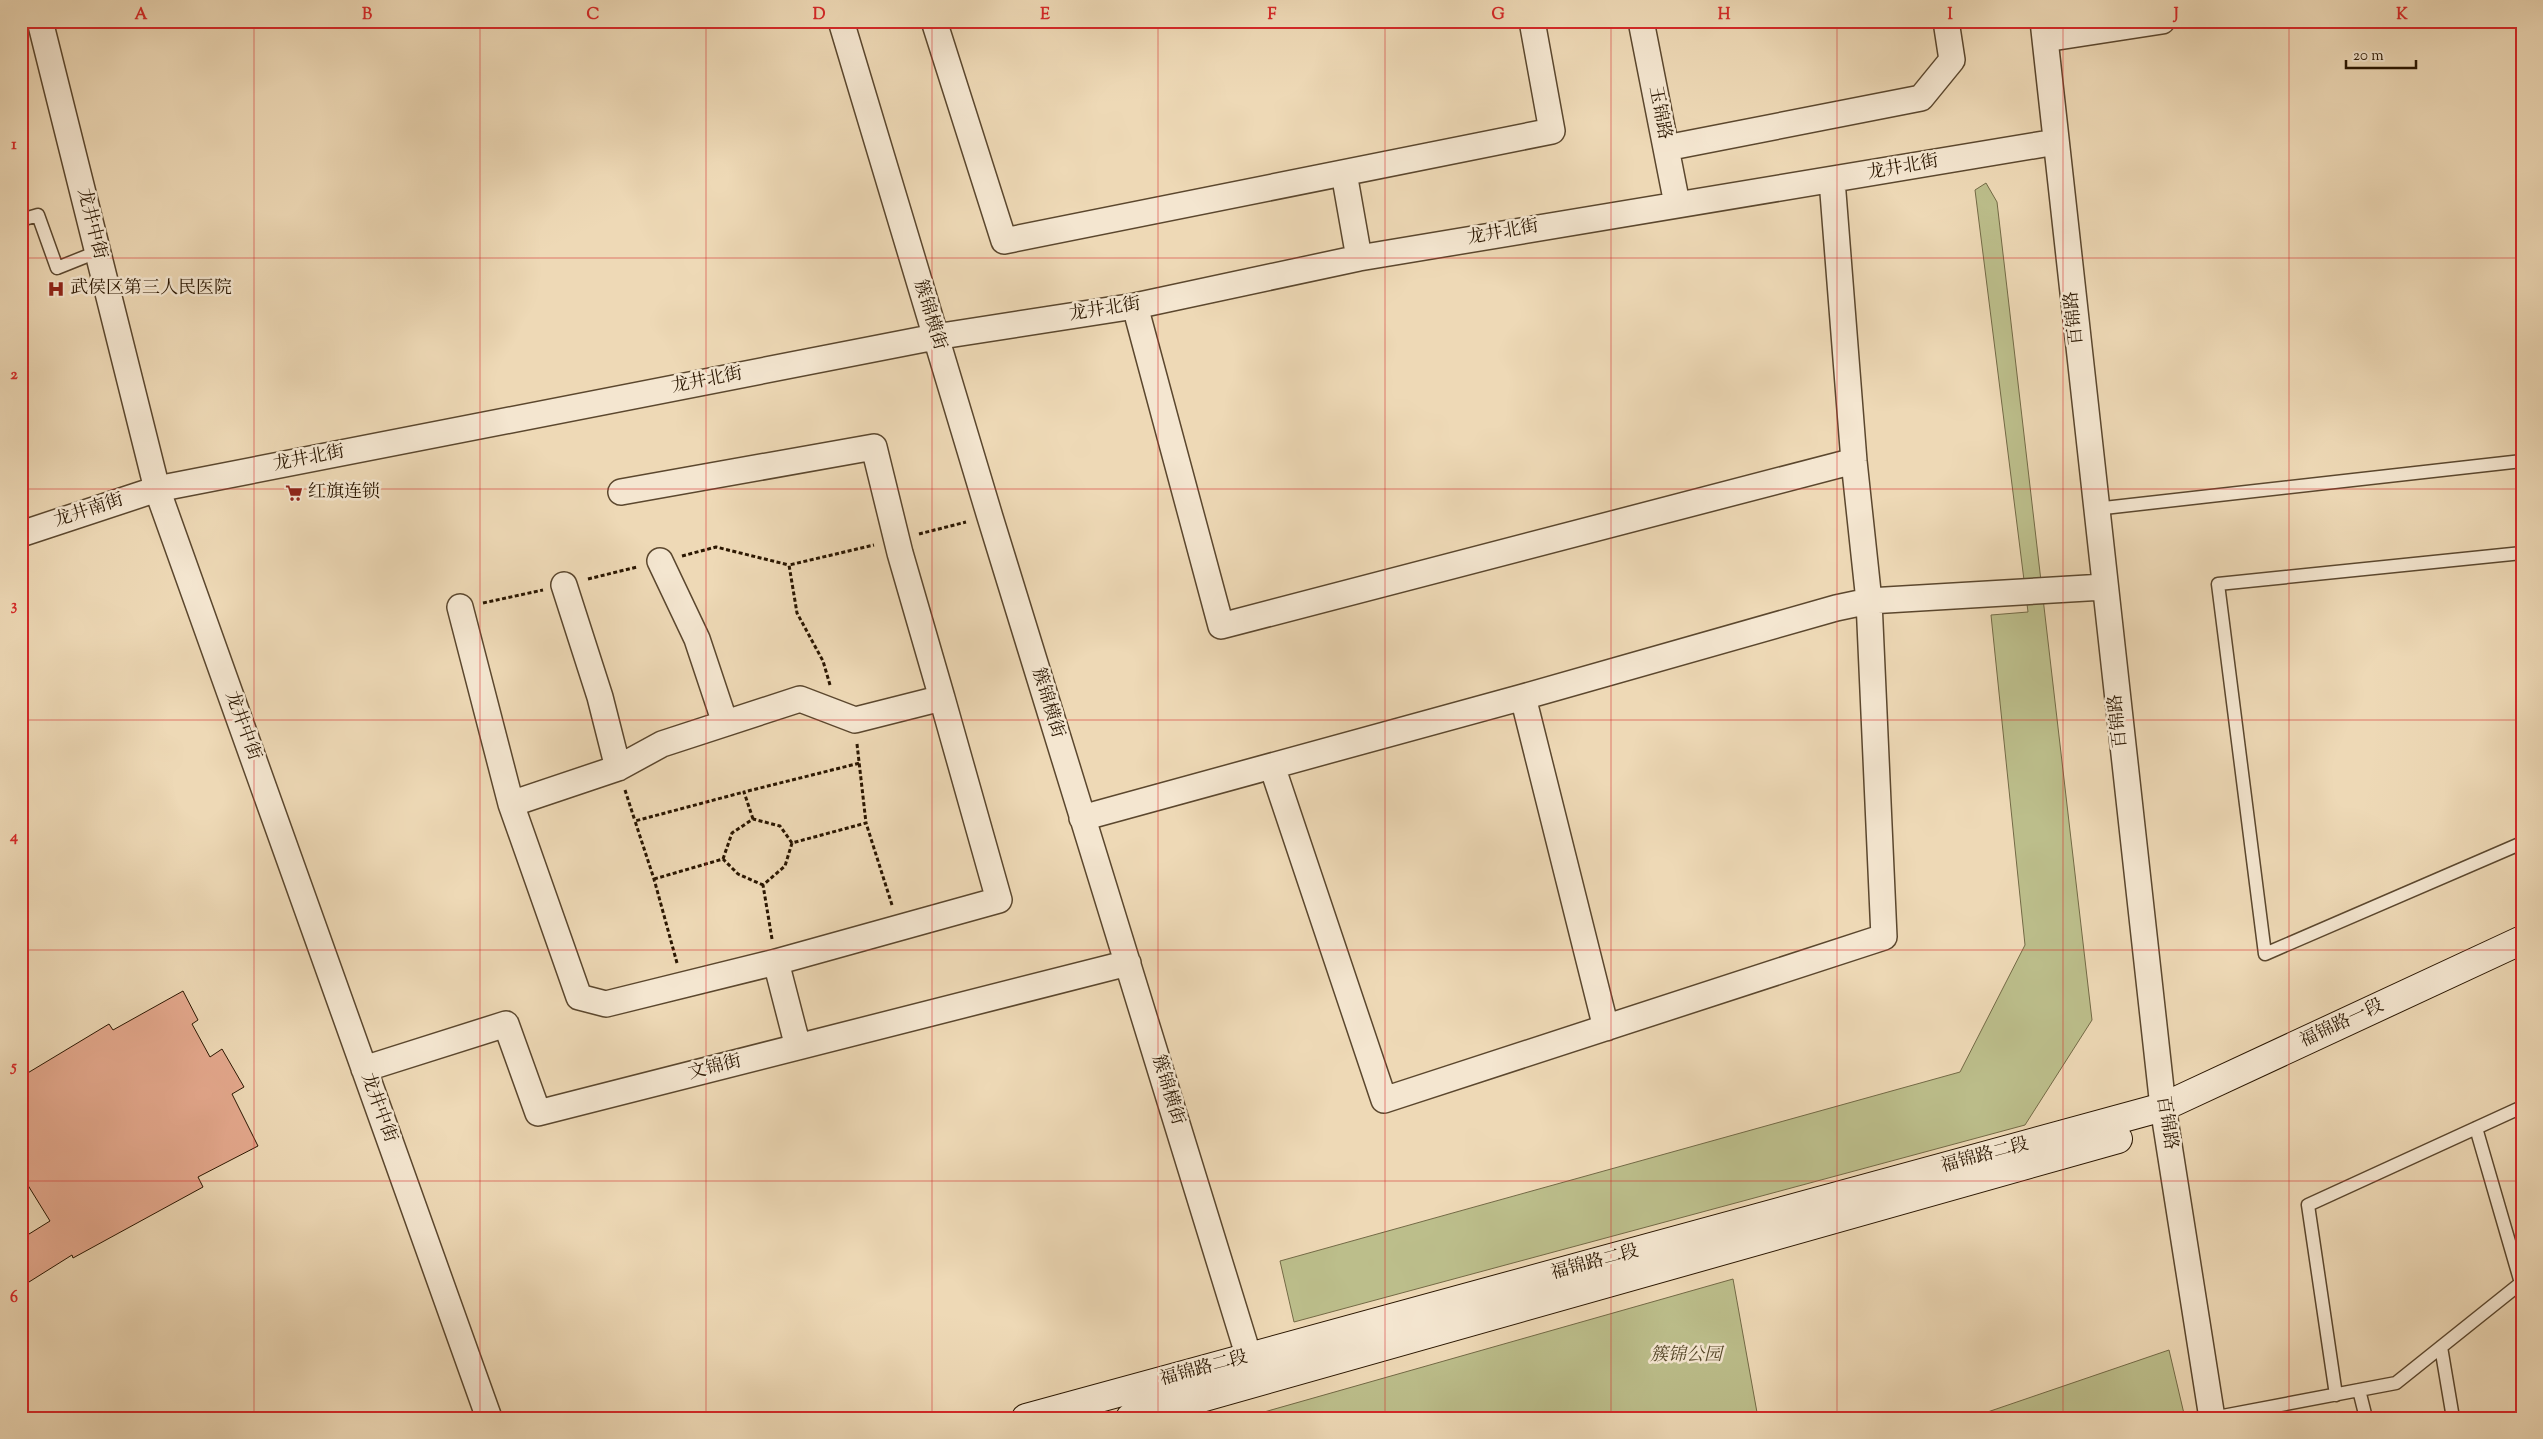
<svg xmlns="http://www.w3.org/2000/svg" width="2543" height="1439" font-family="'Sorts Mill Goudy','Noto Serif SC',serif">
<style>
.green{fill:#bcbe8b;stroke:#736a46}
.building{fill:#e5a98e;stroke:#2a1601}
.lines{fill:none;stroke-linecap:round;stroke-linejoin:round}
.lane-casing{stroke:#5b472e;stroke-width:15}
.street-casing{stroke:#5b472e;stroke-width:28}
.secondary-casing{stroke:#2a1601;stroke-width:30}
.path{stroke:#2a1601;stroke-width:3;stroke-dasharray:4 2.5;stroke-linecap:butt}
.lane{stroke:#f4e6d0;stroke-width:12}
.street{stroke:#f4e6d0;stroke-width:25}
.secondary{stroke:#f4e6d0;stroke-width:28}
.grid{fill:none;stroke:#d62828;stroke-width:1;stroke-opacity:0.55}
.labels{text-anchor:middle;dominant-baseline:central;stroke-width:5;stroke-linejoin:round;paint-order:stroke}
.street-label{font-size:18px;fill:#2a1601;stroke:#f4e6d0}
.poi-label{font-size:18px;fill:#2a1601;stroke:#f4e6d0;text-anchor:start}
.park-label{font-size:18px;font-style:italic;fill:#56482a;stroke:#f4e6d0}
.neatline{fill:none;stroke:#d62828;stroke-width:2}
.grid-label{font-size:16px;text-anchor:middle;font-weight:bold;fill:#d62828}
</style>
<rect width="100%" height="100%" fill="#eed9b6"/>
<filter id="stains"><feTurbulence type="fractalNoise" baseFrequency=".004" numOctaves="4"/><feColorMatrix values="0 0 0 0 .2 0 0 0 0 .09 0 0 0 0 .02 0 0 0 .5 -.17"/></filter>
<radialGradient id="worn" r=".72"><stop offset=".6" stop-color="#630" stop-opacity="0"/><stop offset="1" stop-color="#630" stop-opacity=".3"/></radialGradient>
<path class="green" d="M 1986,183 L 1997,202 L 2092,1020 L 2025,1125 L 1294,1322 L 1280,1261 L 1960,1072 L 2025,945 L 1991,615 L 2028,612 L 1975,190 Z
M 1733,1279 L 1758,1418 L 1243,1418 Z
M 2169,1350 L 2185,1418 L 1970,1418 Z"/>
<path class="building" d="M 183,991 L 198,1020 L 192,1024 L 210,1057 L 222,1049 L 244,1087 L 232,1094 L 258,1146 L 198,1177 L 203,1187 L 73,1258 L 72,1255 L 21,1287 L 21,1239 L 50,1221 L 21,1174 L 21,1077 L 109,1024 L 113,1030 Z"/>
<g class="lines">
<g class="lane-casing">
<path id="lane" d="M 21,220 L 38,215 L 57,268 L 97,252
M 2095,509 L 2522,461
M 2522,553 L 2218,584 L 2265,954 L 2522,843
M 2441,1347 L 2453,1418
M 2359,1390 L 2366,1418
M 2336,1395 L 2308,1205 L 2522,1107
M 2212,1418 L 2396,1383 L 2521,1283 L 2476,1128"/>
</g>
<g class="street-casing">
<path id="street" d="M 40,21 L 157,489 L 489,1418
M 841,21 L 990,517 L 1255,1377
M 934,21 L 1004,241 L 1552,131 L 1532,21
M 1641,21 L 1677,204
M 2043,21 L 2163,1107 L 2212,1418
M 2045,39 L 2162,21
M 1666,148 L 1921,98 L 1952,60 L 1946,21
M 1344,173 L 1359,258
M 1135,306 L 1221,626 L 1854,461
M 621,492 L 874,447 L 900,553 L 942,698
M 21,534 L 157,489 L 935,337 L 1135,306 L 1359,258 L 2056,142
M 660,561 L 697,639 L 725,723
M 564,585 L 600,697 L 618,768
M 460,607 L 511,804
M 1523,697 L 1606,1028
M 1272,766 L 1384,1100 L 1884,937 L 1869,601 L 1854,461 L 1832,180
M 1082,818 L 1523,697 L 1836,608 L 1869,601 L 2104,587
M 776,962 L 606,1004 L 579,997 L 511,804 L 618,768 L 662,744 L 800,699 L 855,720 L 942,698 L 999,900 L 776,962 L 798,1047
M 364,1069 L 506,1024 L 538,1113 L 1128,963"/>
</g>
<g class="secondary-casing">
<path id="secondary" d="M 1026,1418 L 2163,1107 L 2522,940
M 1130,1418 L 2118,1139"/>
</g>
<path class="path" d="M 919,534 L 966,522
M 682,556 L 716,547 L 789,565
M 588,579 L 637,567
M 483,603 L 543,590
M 830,685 L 823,661 L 797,613 L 789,565 L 874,545
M 857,744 L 866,823
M 625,790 L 635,821
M 753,819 L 744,792 L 860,763
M 723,859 L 732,833 L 753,819 L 780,826 L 792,843
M 654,879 L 723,859 L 738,874 L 763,885
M 772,939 L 763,885 L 785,866 L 792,843 L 866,823 L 892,905
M 677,963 L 654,879 L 635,821 L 744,792"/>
<use href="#lane" class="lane"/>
<use href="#street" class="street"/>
<use href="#secondary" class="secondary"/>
</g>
<path class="grid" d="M 254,21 L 254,1418M 480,21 L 480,1418M 706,21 L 706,1418M 932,21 L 932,1418M 1158,21 L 1158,1418M 1385,21 L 1385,1418M 1611,21 L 1611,1418M 1837,21 L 1837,1418M 2063,21 L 2063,1418M 2289,21 L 2289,1418M 21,258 L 2522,258M 21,489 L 2522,489M 21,720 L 2522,720M 21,950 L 2522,950M 21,1181 L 2522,1181"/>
<defs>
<g id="hospital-bare" transform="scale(1.35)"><path d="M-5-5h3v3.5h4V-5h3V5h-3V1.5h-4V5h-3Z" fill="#8f2418" stroke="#f4e6d0" stroke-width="2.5" paint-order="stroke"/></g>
<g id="supermarket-bare" transform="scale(1.35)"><path d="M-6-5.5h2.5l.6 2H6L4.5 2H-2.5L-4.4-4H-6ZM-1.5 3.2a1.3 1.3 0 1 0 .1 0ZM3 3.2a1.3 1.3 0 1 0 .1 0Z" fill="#8f2418" stroke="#f4e6d0" stroke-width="2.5" paint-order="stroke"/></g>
</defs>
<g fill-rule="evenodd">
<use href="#hospital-bare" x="56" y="289"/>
<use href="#supermarket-bare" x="294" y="493"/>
</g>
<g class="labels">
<g class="street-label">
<text transform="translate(1659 113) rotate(79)">玉锦路</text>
<text transform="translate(1903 168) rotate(-10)">龙井北街</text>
<text transform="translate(91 224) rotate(76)">龙井中街</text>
<text transform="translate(1503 233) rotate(-10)">龙井北街</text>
<text transform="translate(1105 310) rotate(-9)">龙井北街</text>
<text transform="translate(929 315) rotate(73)">簇锦横街</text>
<text transform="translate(2075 318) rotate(-96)">百锦路</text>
<text transform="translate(707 381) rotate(-11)">龙井北街</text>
<text transform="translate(309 459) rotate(-11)">龙井北街</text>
<text transform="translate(89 511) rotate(-18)">龙井南街</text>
<text transform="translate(1047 703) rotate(73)">簇锦横街</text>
<text transform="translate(2119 721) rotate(-96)">百锦路</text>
<text transform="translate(242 726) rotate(70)">龙井中街</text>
<text transform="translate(2342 1024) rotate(-25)">福锦路一段</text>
<text transform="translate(715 1068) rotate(-14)">文锦街</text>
<text transform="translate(1167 1090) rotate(73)">簇锦横街</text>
<text transform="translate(378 1108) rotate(70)">龙井中街</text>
<text transform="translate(2166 1123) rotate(81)">百锦路</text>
<text transform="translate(1985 1156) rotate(-15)">福锦路二段</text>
<text transform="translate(1595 1263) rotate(-15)">福锦路二段</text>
<text transform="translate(1204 1369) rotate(-15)">福锦路二段</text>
</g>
<g class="poi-label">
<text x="70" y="289">武侯区第三人民医院</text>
<text x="308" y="493">红旗连锁</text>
</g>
<g class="park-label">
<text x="1686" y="1356">簇锦公园</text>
</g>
</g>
<rect width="2543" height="1439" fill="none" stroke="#eed9b6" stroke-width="55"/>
<path d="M2346 60v8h70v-8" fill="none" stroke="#2a1601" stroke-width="2.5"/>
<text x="2353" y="60" font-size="15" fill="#2a1601" stroke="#f4e6d0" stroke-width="4" paint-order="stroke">20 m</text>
<rect x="28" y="28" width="2488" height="1384" class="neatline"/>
<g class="grid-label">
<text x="141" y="19">A</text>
<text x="367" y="19">B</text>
<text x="593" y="19">C</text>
<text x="819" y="19">D</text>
<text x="1045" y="19">E</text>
<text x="1272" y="19">F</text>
<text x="1498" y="19">G</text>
<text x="1724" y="19">H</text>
<text x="1950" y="19">I</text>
<text x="2176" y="19">J</text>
<text x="2402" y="19">K</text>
<text x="14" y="149">1</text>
<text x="14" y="379">2</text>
<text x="14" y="610">3</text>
<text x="14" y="841">4</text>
<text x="14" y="1071">5</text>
<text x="14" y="1302">6</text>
</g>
<rect width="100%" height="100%" filter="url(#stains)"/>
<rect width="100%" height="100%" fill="url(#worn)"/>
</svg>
